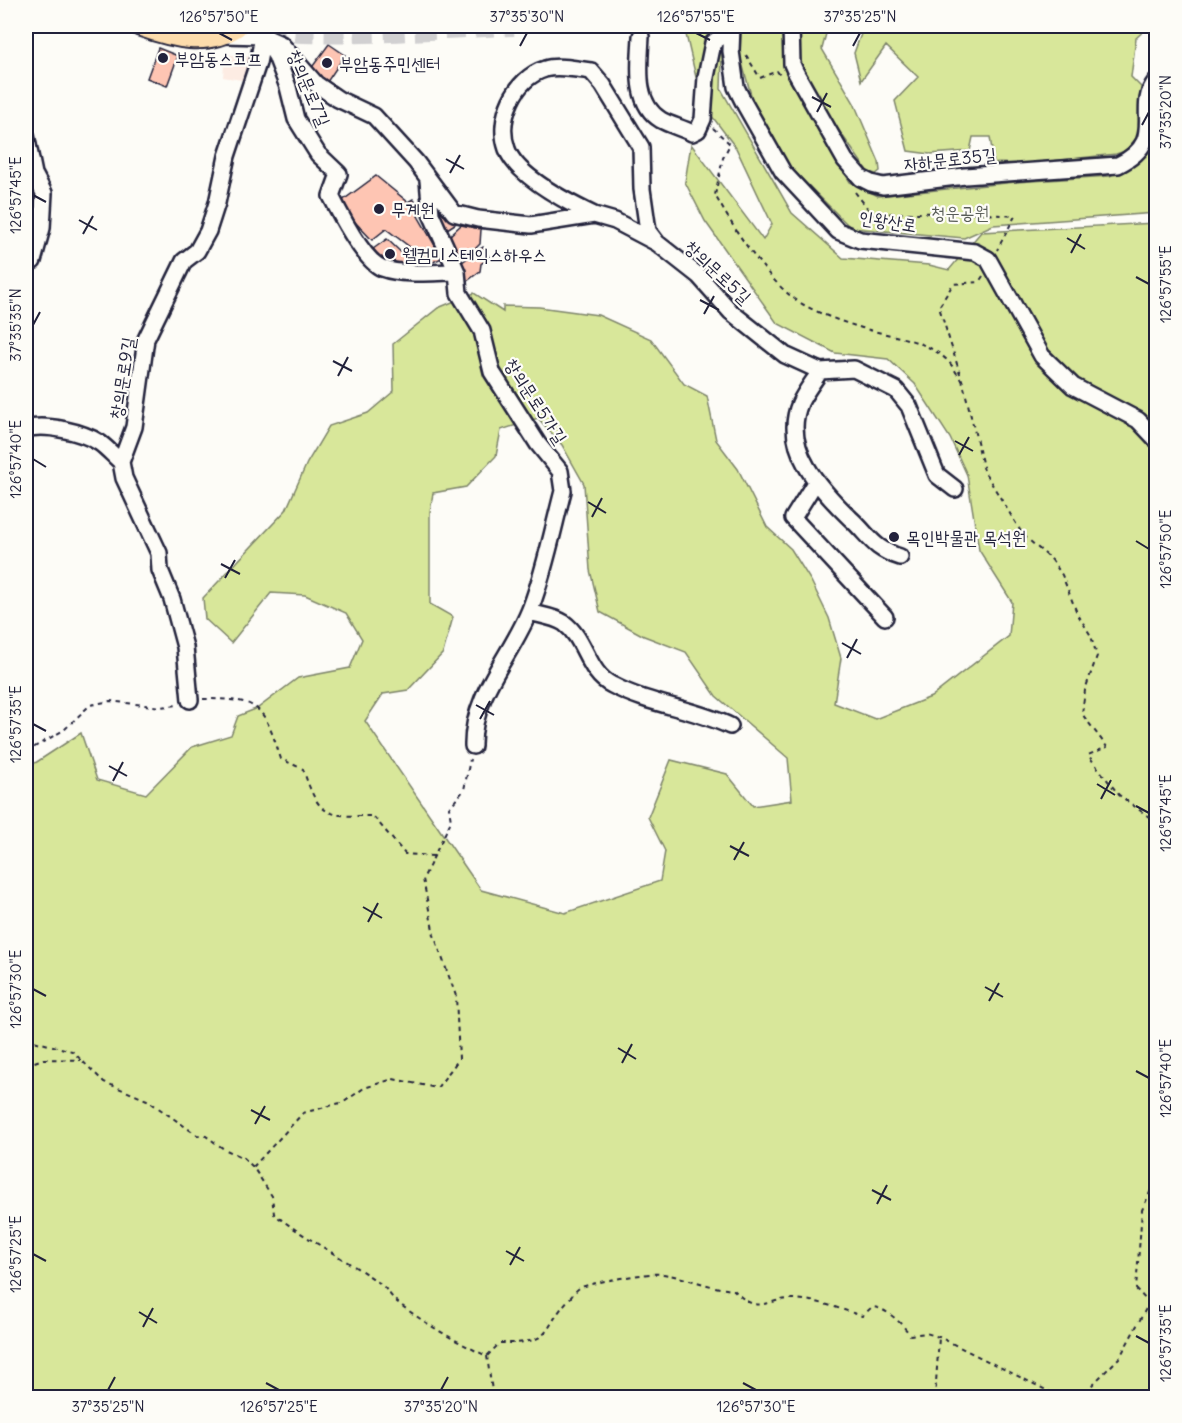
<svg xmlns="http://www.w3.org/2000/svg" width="1182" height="1423" font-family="Delius,'Poor Story',sans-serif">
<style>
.built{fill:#fdece3}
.green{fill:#d8e79a;stroke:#7d846a;stroke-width:1.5;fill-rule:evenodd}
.building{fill:#fec5b3;stroke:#22223b;stroke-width:1.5}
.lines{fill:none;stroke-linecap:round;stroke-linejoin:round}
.major-tunnel{stroke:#d1d0d1;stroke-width:20;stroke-dasharray:20 10;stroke-linecap:butt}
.minor-casing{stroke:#22223b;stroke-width:20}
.major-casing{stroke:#22223b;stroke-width:24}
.path{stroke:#22223b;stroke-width:2;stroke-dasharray:4.5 4.5;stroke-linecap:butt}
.minor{stroke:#fdfcf7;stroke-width:15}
.major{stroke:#fddcac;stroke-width:20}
.ticks{fill:none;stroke:#22223b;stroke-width:2}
.poi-dot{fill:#22223b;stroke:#fdfcf7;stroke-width:2}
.labels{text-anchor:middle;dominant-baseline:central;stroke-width:4.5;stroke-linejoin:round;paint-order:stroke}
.poi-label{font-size:18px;fill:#22223b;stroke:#fdfcf7;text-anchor:start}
.street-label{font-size:18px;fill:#22223b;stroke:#fdfcf7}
.park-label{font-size:18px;fill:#595d58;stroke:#fdfcf7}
.neatline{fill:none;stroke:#22223b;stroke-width:2}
.ticks-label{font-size:15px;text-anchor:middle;fill:#22223b}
</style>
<rect width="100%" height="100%" fill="#fdfcf7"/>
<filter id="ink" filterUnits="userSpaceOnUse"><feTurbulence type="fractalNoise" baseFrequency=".0167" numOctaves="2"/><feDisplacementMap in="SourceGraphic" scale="12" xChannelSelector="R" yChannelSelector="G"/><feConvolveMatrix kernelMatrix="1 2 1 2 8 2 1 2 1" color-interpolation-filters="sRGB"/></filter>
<g filter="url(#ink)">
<path class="built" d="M 225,54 L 251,57 L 247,81 L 223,77 Z"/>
<path class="green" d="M 684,26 L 723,26 L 721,89 L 792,213 L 843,258 L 929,265 L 949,270 L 981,232 L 1156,223 L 1156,1397 L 26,1398 L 26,769 L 81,733 L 97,780 L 146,794 L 192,747 L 231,735 L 238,716 L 258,708 L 298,678 L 350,668 L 362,639 L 346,613 L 305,595 L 271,593 L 231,643 L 205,619 L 203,598 L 286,510 L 307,463 L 329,426 L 368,413 L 394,391 L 393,344 L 438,308 L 474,293 L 503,312 L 503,306 L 539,307 L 598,315 L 651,339 L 684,384 L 707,396 L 716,440 L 738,469 L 767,527 L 791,549 L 811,581 L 829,618 L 841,658 L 834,703 L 875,719 L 931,697 L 1009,636 L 1012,602 L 979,550 L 967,475 L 950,438 L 915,384 L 888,359 L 835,353 L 777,323 L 705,221 L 685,182 L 691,144 L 763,240 L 772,224 L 736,148 L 702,103 ZM 538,418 L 562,445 L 584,484 L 590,570 L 600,612 L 644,636 L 686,652 L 716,696 L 788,758 L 792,800 L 753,806 L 727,774 L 671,760 L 648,817 L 665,851 L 660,881 L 565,913 L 481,890 L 365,721 L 383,694 L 408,690 L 443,653 L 453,617 L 430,604 L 430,512 L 433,493 L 466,487 L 496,456 L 501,430 Z
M 741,26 L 781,26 L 787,76 L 850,182 L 878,196 L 1016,182 L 1110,176 L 1147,154 L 1152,144 L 1156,97 L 1156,213 L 993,225 L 964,238 L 851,228 L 789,166 L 755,109 L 740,56 Z
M 798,26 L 828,26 L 822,49 L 854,103 L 879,162 L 880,171 L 876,174 L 868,172 L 833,122 L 799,63 Z
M 864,26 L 889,26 L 893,30 L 904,26 L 1149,26 L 1136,38 L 1131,77 L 1141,87 L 1139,135 L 1125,151 L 1116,154 L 1025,164 L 994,163 L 990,137 L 973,137 L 970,151 L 930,154 L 908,151 L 895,101 L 918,77 L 886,46 L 861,81 L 854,53 Z"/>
<path class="building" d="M 329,44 L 345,55 L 327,82 L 310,70 Z
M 158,48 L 178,56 L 167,86 L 147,78 Z
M 376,176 L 408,202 L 413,199 L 421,208 L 418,216 L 442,258 L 431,263 L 386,229 L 372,240 L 355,222 L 342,201 Z
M 433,193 L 458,222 L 444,231 Z
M 461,225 L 481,229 L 480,244 L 472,252 L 454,253 L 447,238 Z
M 387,239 L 408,259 L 400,268 L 388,265 L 373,249 Z
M 483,247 L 489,257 L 481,264 L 480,271 L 466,282 L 458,265 Z"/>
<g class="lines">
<path class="major-tunnel" d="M 235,26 C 326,42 422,28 514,26"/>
<g class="minor-casing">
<path id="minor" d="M 732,26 L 731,51 L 736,87 L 745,105 L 783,172 L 838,231 L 860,240 L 975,252 L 988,259 L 1042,356 L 1073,386 L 1138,420 L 1156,439
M 791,26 L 792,64 L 796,73 L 845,160 L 861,178 L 871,183 L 883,186 L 965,176 L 1118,165 C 1169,140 1133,110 1156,81
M 224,35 L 263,36 L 281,44 L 316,84 L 338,99 L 374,116 L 416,162 L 454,213 L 478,219 L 531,225 L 594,215 L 615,221 L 657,243 L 699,276 L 731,312 L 785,355 L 820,371
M 263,36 L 276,56 L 288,87 L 296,119 L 318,154 L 339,174 L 331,196 C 340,214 364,261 382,268 C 404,276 434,272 457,272
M 641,36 C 640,63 633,103 661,120 C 670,125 682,128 692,133 L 698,130 L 703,119 L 706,77 L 713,43 L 732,28
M 26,135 L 34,174 L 44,193 L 42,228 L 33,261
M 428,180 L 431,214 L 457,272 L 459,293 L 482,331 L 492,372 L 538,444 L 560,471 L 563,491 C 553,529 545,570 531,607 C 513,655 472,693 473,746
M 594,215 C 569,203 516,176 507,149 C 496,119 515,78 545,69 C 557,65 577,69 591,71 L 603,85 L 641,147 L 642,189 L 648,231 L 657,243
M 26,429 C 45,423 83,432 100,443 C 107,448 114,456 121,462
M 816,481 L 793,518 L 885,617
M 900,557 C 872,548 870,536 850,518 C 820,489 781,448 800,403 C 805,392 814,381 820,371 L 854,369 L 896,390 L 909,406 L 937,475 L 955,489
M 529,612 C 539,615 555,617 564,623 C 586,639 587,673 612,685 C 650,705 692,708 730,726
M 190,700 L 185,647 L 172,599 L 160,570 L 159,553 L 124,478 L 121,462 L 134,427 L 146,339 L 184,261 L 197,251 L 208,231 L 217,203 L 227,156 L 258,63 L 265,26"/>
</g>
<g class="major-casing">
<path id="major" d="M 141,26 C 172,37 208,47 237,26"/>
</g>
<path class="path" d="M 746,55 L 760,78 L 777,71 L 782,78
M 713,128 L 730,144 L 723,158 L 715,195 C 733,228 771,287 804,305 C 820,314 842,322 859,327 C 890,337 923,337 948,361 C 953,366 957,374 961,380
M 855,192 L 872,214 L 959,212 L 1015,216 L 997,250
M 983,276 L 979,282 L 953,284 L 939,307 L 963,383 L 984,471 L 1023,535 L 1052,560 L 1062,575 L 1077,613 L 1091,636 L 1097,656 L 1085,690 L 1082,714 L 1107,747 L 1088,755 L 1119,795 L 1156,822
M 203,699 C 261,699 263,705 281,759 L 303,769 C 319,817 325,816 373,816 L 405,854 L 434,856
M 26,752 L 64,730 L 90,705 L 110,701 L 161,707 L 177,705
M 26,1039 L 72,1051 L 104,1082 L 147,1100 L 197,1135 L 206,1136 L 224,1149 L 244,1158 L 253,1167 L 272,1196 L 274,1214 C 307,1240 344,1258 378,1282 C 386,1287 390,1296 397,1302 C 424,1323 456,1342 487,1356 L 500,1343 C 557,1344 540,1329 571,1297 C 574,1293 577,1289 581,1287 C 596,1282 647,1272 662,1274 C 687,1277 709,1288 734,1290 C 759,1317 766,1298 794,1299 C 817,1300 841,1309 862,1316 L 872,1307 C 885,1307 903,1324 910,1335 L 926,1333 L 939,1337 L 1052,1393 L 1054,1398
M 26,1065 L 43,1059 L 81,1060
M 253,1167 L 303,1113 L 344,1102 L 364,1088 L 393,1079 L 437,1088 L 459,1059 L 456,996 L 434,935 L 423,879 L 451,821 L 449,808 L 464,790 L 470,759
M 487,1356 L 493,1398
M 935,1398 L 939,1337
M 1079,1398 L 1120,1357 L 1149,1303 L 1136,1289 L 1142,1210 L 1156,1179"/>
<use href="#minor" class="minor"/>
<use href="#major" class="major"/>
</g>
</g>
<path class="ticks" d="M 219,33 L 232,40M 696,33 L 710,40M 520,46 L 527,33M 853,46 L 860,33M 812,97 L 831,107M 817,112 L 827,93M 1142,125 L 1149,112M 446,159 L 464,169M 450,173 L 460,155M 33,195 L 46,202M 79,220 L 97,230M 83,234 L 93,216M 1067,238 L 1085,249M 1071,253 L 1081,234M 1136,277 L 1149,284M 700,300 L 719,310M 704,314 L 714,296M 33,325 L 40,312M 333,361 L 352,371M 338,376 L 348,357M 955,441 L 973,451M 959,455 L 969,437M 33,459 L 46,467M 588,502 L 606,513M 592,517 L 602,498M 1136,541 L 1149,549M 221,564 L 240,574M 225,578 L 235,560M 842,643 L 861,654M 847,658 L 857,639M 476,705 L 494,715M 480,719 L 490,701M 33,724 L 46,731M 109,766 L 127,776M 113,781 L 123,762M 1097,784 L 1115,795M 1101,799 L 1111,780M 1136,806 L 1149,813M 730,846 L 749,856M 734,860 L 744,842M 363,907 L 382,918M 368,922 L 378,903M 985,987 L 1003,997M 33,989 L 46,996M 989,1001 L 999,983M 618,1048 L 636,1059M 622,1063 L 632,1044M 1136,1071 L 1149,1078M 251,1110 L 270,1120M 255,1124 L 265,1106M 872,1190 L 891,1200M 877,1204 L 887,1185M 506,1251 L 524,1261M 33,1254 L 46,1261M 510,1265 L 520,1247M 139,1312 L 157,1323M 143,1327 L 153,1308M 1136,1336 L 1149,1343M 266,1383 L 279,1390M 743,1383 L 756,1390M 108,1390 L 115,1377M 441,1390 L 448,1377"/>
<g class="poi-dot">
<circle cx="163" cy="58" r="6"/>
<circle cx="327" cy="63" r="6"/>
<circle cx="379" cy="209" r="6"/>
<circle cx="390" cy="254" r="6"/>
<circle cx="894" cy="537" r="6"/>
</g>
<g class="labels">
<g class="poi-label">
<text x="175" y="58">부암동스코프</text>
<text x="339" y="63">부암동주민센터</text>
<text x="391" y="209">무계원</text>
<text x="402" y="254">웰컴미스테익스하우스</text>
<text x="906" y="537">목인박물관 목석원</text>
</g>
<g class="street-label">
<text transform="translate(309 88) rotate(67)">창의문로7길</text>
<text transform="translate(950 159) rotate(-6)">자하문로35길</text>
<text transform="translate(888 221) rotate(9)">인왕산로</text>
<text transform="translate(718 272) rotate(43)">창의문로5길</text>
<text transform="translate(122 378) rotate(-81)">창의문로9길</text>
<text transform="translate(536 401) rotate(57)">창의문로5가길</text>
</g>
<g class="park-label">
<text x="960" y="212">청운공원</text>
</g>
</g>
<rect width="1182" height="1423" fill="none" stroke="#fdfcf7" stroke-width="66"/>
<rect x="33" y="33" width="1116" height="1357" class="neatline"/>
<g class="ticks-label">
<text x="219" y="22">126°57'50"E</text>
<text x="527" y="22">37°35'30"N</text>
<text x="696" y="22">126°57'55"E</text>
<text x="860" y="22">37°35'25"N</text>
<text transform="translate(1166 112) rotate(-90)" y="5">37°35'20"N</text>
<text transform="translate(16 195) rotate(-90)" y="5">126°57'45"E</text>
<text transform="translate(1166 284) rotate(-90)" y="5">126°57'55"E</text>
<text transform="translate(16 325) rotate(-90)" y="5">37°35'35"N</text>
<text transform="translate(16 459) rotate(-90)" y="5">126°57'40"E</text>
<text transform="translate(1166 549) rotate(-90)" y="5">126°57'50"E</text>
<text transform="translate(16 724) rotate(-90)" y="5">126°57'35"E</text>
<text transform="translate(1166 813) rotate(-90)" y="5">126°57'45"E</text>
<text transform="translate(16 989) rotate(-90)" y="5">126°57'30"E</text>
<text transform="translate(1166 1078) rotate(-90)" y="5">126°57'40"E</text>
<text transform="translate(16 1254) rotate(-90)" y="5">126°57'25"E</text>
<text transform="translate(1166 1343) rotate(-90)" y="5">126°57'35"E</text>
<text x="108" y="1412">37°35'25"N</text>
<text x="279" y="1412">126°57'25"E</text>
<text x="441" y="1412">37°35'20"N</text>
<text x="756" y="1412">126°57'30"E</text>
</g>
</svg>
